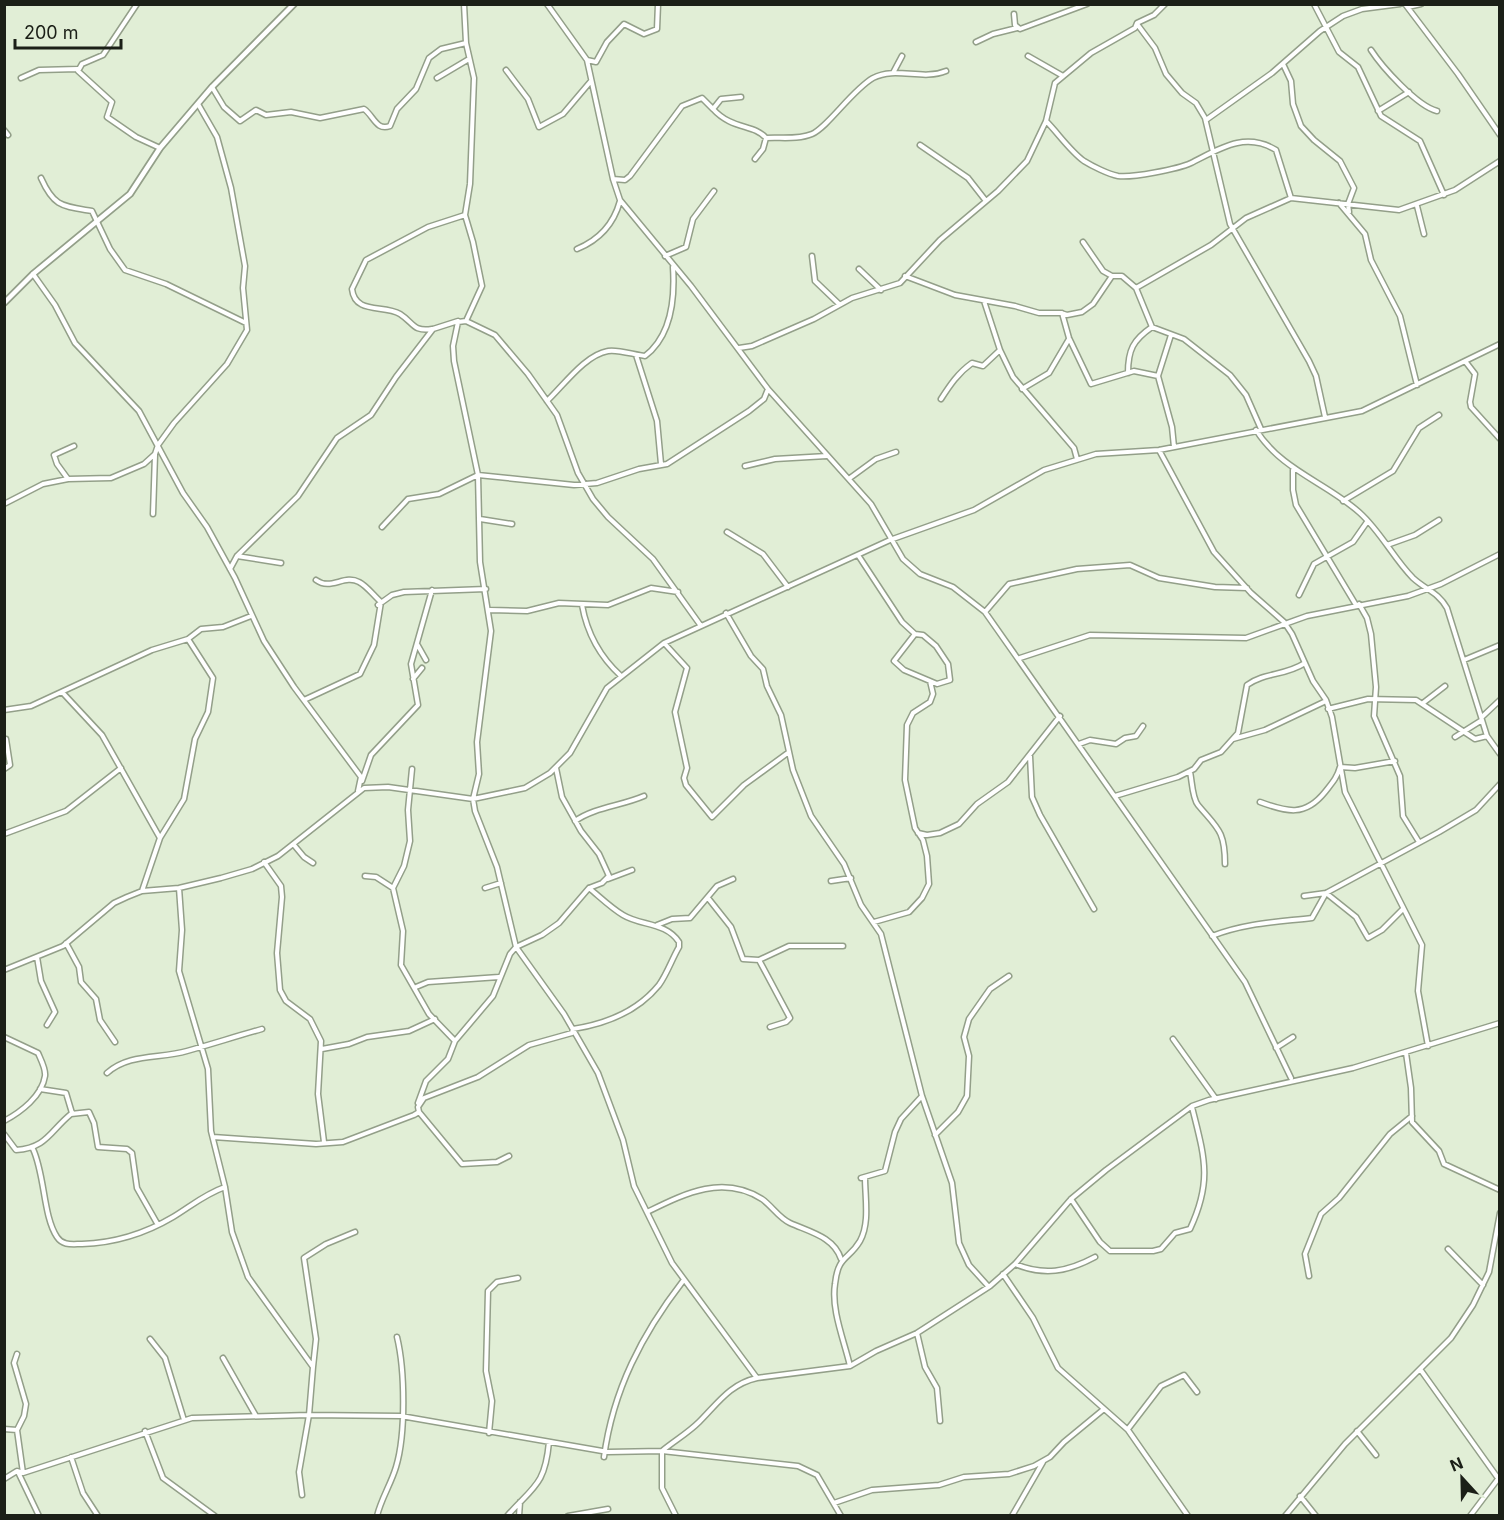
<svg xmlns="http://www.w3.org/2000/svg" width="1504" height="1520" font-family="Inter,sans-serif">
<style>
.lines{fill:none;stroke-linecap:round;stroke-linejoin:round}
.minor-casing{stroke:#939f89;stroke-width:7}
.major-casing{stroke:#939f89;stroke-width:8}
.minor{stroke:#fff;stroke-width:4}
.major{stroke:#fff;stroke-width:4.5}
</style>
<rect width="100%" height="100%" fill="#e1eed6"/>
<g class="lines">
<g class="minor-casing">
<path id="minor" d="M 137,4 L 103,55 L 82,64 L 78,71 L 112,102 L 107,117 L 136,137 L 160,148
M 464,4 L 466,43 L 474,78 L 470,184 L 465,215 L 473,242 L 482,286 L 466,321 L 458,322 L 453,346 L 454,361 L 478,475 L 480,562 L 491,631 L 477,742 L 479,774 L 473,799 L 475,811 L 497,867 L 516,947 L 564,1014 L 598,1073 L 623,1140 L 634,1186 L 672,1263 L 757,1378
M 547,4 L 587,60 L 613,179 L 620,200 L 691,286 L 768,389 L 871,504 L 903,559 L 920,574 L 953,587 L 985,612 L 1245,982 L 1291,1078
M 1314,4 L 1339,52 L 1358,67 L 1381,116 L 1420,141 L 1444,195
M 1405,4 L 1458,74 L 1500,135
M 1408,7 L 1421,4
M 1014,14 L 1015,25 L 1020,29 L 1087,4
M 1137,24 L 1155,48 L 1166,74 L 1182,93 L 1196,103 L 1205,118 L 1230,224 L 1309,361 L 1316,376 L 1325,417
M 976,42 L 993,34 L 1017,28
M 1371,50 C 1382,67 1417,106 1437,111
M 1028,56 L 1063,76
M 587,60 L 596,62 L 607,42 L 624,24 L 644,34 L 657,29 L 658,4
M 1283,64 L 1291,81 L 1293,104 L 1301,126 L 1314,140 L 1340,161 L 1354,188 L 1348,204 L 1349,212
M 506,70 L 528,99 L 539,127 L 563,114 L 591,81
M 893,73 L 902,56
M 21,78 L 39,70 L 78,69
M 437,78 L 469,59
M 212,87 L 224,107 L 240,121 L 256,110 L 266,115 L 291,112 L 320,118 L 364,109 C 374,116 376,131 390,126 L 397,109 L 416,89 L 429,58 L 441,49 L 466,43
M 713,109 C 732,130 754,124 766,138 C 780,137 798,140 812,134 C 828,127 852,90 873,78 C 896,66 922,81 946,71
M 1378,111 L 1409,92
M 1206,120 L 1272,73 L 1320,31 L 1343,16 L 1362,9 L 1400,4
M 1046,121 C 1058,133 1070,151 1084,161 C 1092,166 1108,174 1118,176 C 1132,178 1178,169 1191,163 C 1219,149 1245,131 1276,150 L 1291,198
M 4,130 L 8,135
M 920,145 L 968,178 L 986,201
M 755,159 L 763,149 L 766,138
M 41,178 C 54,207 62,206 92,211 L 110,249 L 125,270 L 166,284 L 246,323
M 613,179 L 625,180 L 630,176 L 682,106 L 702,98 L 713,109 L 721,99 L 741,97
M 1339,203 L 1365,234 L 1371,260 L 1400,316 L 1417,385
M 1417,206 L 1424,234
M 1083,242 L 1103,271 L 1112,276
M 577,249 C 599,240 614,223 620,201
M 665,256 L 686,247 L 693,219 L 714,191
M 812,256 L 815,281 L 839,304
M 859,269 L 881,290
M 33,274 L 55,305 L 75,343 L 139,411 L 183,493 L 207,527 L 235,578 L 264,641 L 294,687 L 361,777 L 358,791
M 905,276 L 955,295 L 1015,306 L 1039,313 L 1061,313 L 1067,315 L 1082,312 L 1093,304 L 1112,276 L 1122,276 L 1136,288
M 984,301 L 1000,350 L 1013,377 L 1074,448 L 1077,459
M 1062,313 L 1069,338 L 1091,384 L 1134,371 L 1158,376 L 1172,427 L 1174,447
M 466,321 L 495,335 L 528,374 L 557,415 L 578,473 L 593,499 L 608,517 L 653,559 L 701,626
M 432,329 C 413,332 414,323 400,314 C 384,304 355,315 352,289 L 366,260 L 428,227 L 465,215
M 739,348 L 752,346 L 814,319 L 852,298 L 900,283 L 940,240 L 998,191 L 1027,161 L 1046,121 L 1055,83 L 1091,53 L 1135,28 L 1137,23 L 1154,15 L 1165,4
M 636,355 L 657,421 L 661,464
M 1465,361 L 1475,374 L 1470,402 L 1471,407 L 1500,439
M 1128,373 C 1128,350 1133,340 1152,327
M 1158,376 L 1171,335
M 1022,389 L 1049,373 L 1069,339
M 941,399 C 950,385 958,373 972,363 L 983,366 L 1000,350
M 547,401 C 564,385 585,355 608,351 C 617,349 635,355 645,356 C 671,336 675,298 673,267
M 1261,429 L 1246,395 L 1230,375 L 1184,339 L 1152,327 L 1136,288 L 1211,245 L 1246,218 L 1291,198 L 1399,210 L 1455,190 L 1500,161
M 1256,430 C 1282,471 1326,482 1360,513 C 1381,532 1394,559 1413,578 C 1426,590 1438,592 1447,608 L 1487,736 L 1500,754
M 1159,450 L 1214,552 L 1251,593 L 1284,622 L 1292,634 L 1313,681 L 1326,700 L 1332,717 L 1345,792 L 1422,945 L 1418,991 L 1428,1046
M 745,466 L 775,459 L 827,456
M 1293,470 L 1293,490 L 1296,505 L 1356,605
M 850,478 L 876,459 L 896,452
M 68,479 L 57,464 L 54,455 L 74,446
M 1343,501 L 1393,471 L 1419,428 L 1439,415
M 4,504 L 43,484 L 68,479 L 111,478 L 144,464 L 155,454 L 158,445 L 174,423 L 227,364 L 247,330 L 243,288 L 245,266 L 231,188 L 217,137 L 198,104
M 153,514 L 155,455
M 480,519 L 512,524
M 382,527 L 408,499 L 439,494 L 478,475 L 574,485 L 597,483 L 639,469 L 667,464 L 749,411 L 764,399 L 768,389
M 727,532 L 763,554 L 788,587
M 1387,545 L 1415,535 L 1439,520
M 858,555 L 902,622 L 915,634 L 923,635 L 936,646 L 948,664 L 950,680 L 937,684 L 930,681
M 237,556 L 281,563
M 230,569 L 237,556 L 298,496 L 337,438 L 371,415 L 396,377 L 433,329 L 458,321
M 1299,595 L 1314,564 L 1353,542 L 1367,522
M 1359,604 L 1367,618 L 1371,634 L 1376,687 L 1374,716 L 1400,776 L 1403,816 L 1419,842
M 378,605 L 392,595 L 404,592 L 486,589
M 582,605 C 587,633 599,656 621,676
M 490,610 L 527,611 L 559,603 L 608,605 L 651,588 L 678,592
M 985,612 L 1009,584 L 1077,569 L 1130,565 L 1159,578 L 1215,587 L 1247,588
M 726,613 L 751,656 L 763,669 L 767,686 L 781,715 L 793,770 L 811,816 L 844,864 L 861,905 L 881,934 L 922,1096 L 952,1183 L 959,1243 L 969,1265 L 988,1286
M 417,644 L 426,660
M 665,644 L 687,668 L 675,712 L 687,768 L 684,778 L 686,785 L 712,817 L 744,785 L 789,752
M 1020,658 L 1090,635 L 1246,638 L 1307,616 L 1408,596 L 1441,584 L 1500,554
M 1464,660 L 1500,645
M 413,679 L 422,668
M 62,692 L 102,735 L 160,838
M 304,700 L 360,674 L 374,645 L 381,602 C 374,596 367,586 359,582 C 344,574 331,591 316,580
M 1423,703 L 1445,686
M 1328,709 L 1368,699 L 1416,700 L 1475,739 L 1487,736
M 4,710 L 31,706 L 152,650 L 188,639 L 201,629 L 223,627 L 251,616
M 1482,717 L 1500,700
M 1455,737 L 1482,720
M 1233,739 L 1265,730 L 1326,701
M 1079,744 L 1090,740 L 1116,744 L 1125,738 L 1136,736 L 1143,726
M 1030,756 L 1032,797 L 1040,815 L 1094,909
M 4,769 L 10,765 L 6,739
M 412,769 L 408,810 L 410,841 L 404,866 L 393,888 L 403,931 L 401,965 L 429,1014 L 455,1041
M 1190,772 C 1192,780 1192,798 1198,805 C 1217,828 1225,830 1225,864
M 362,781 L 371,755 L 418,705 L 411,664 L 432,590
M 1115,796 L 1178,777 L 1194,769 L 1201,760 L 1221,752 L 1238,733 L 1247,685 C 1265,672 1285,676 1305,663
M 1260,802 C 1287,812 1305,817 1325,792 C 1332,783 1337,778 1340,767 L 1355,768 L 1395,761
M 575,821 C 595,807 621,806 644,796
M 918,833 L 927,835 L 940,833 L 959,824 L 977,804 L 1008,782 L 1060,716
M 4,834 L 66,811 L 121,768
M 294,845 L 304,857 L 313,863
M 264,862 L 281,886 L 282,897 L 277,953 L 280,990 L 286,1001 L 310,1019 L 321,1041 L 318,1094 L 324,1142
M 365,876 L 376,877 L 393,888
M 608,879 L 632,870
M 831,881 L 851,878
M 179,888 L 182,930 L 179,971 L 208,1069 L 211,1131 L 225,1187 L 232,1232 L 248,1277 L 313,1367 L 309,1415 L 299,1472 L 302,1495
M 485,888 L 501,883
M 142,891 L 160,838 L 184,799 L 195,739 L 208,712 L 213,678 L 188,639
M 1304,896 L 1326,893 L 1439,832 L 1476,810 L 1500,784
M 708,898 L 731,927 L 743,959 L 759,960 L 789,946 L 843,946
M 874,922 L 909,912 L 922,898 L 929,884 L 927,856 L 923,840 L 915,828 L 905,780 L 907,725 L 913,713 L 930,702 L 933,694 L 930,681 L 904,670 L 894,661 L 915,634
M 657,925 L 672,919 L 690,918 L 717,886 L 733,879
M 1212,936 C 1245,923 1278,922 1312,918 L 1326,893 L 1356,917 L 1368,938 L 1382,930 L 1403,909
M 66,943 L 79,967 L 81,982 L 96,999 L 100,1020 L 115,1042
M 37,957 L 41,981 L 55,1012 L 47,1025
M 759,960 L 790,1018 L 786,1022 L 770,1027
M 4,970 L 63,946 L 114,903 L 127,897 L 142,891 L 179,888 L 221,878 L 252,869 L 278,856 L 364,788 L 388,787 L 473,799 L 525,788 L 550,773 L 570,753 L 607,688 L 664,643 L 890,540 L 974,510 L 1044,470 L 1096,454 L 1159,450 L 1362,411 L 1500,344
M 416,987 L 428,982 L 499,977
M 4,1037 L 38,1053 C 41,1060 46,1069 45,1076 C 42,1096 21,1112 4,1121
M 1173,1039 L 1216,1099
M 1276,1048 L 1293,1037
M 322,1049 L 349,1044 L 367,1037 L 409,1031 L 435,1019
M 1406,1053 L 1411,1088 L 1412,1122 L 1439,1151 L 1444,1164 L 1500,1190
M 107,1073 C 129,1053 160,1059 187,1051 C 212,1044 237,1036 262,1029
M 40,1089 L 66,1093 L 72,1113
M 418,1103 L 426,1081 L 448,1059 L 455,1041 L 493,996 L 510,954 L 516,947 L 542,935 L 559,923 L 589,888 L 602,883 L 609,876 L 599,854 L 581,831 L 562,797 L 556,768
M 419,1112 L 462,1164 L 497,1162 L 509,1156
M 4,1134 L 16,1150 C 47,1148 50,1131 71,1114 L 89,1112 L 94,1123 L 98,1147 L 127,1149 L 132,1153 L 137,1188 L 158,1225
M 935,1135 L 958,1112 L 967,1096 L 969,1056 L 964,1037 L 969,1019 L 990,989 L 1009,976
M 213,1137 L 316,1144 L 343,1142 L 414,1115 L 419,1112 L 418,1107 L 424,1098 L 478,1077 L 529,1045 L 572,1033 L 573,1029 C 605,1024 638,1011 659,985 C 667,974 672,959 679,947 L 679,942 C 666,922 641,926 623,915 C 611,908 600,897 589,888
M 33,1149 C 45,1175 43,1216 57,1237 C 63,1246 72,1244 82,1244 C 114,1243 146,1233 173,1217 C 191,1206 205,1194 225,1187
M 861,1178 L 885,1171 L 895,1132 L 901,1119 L 922,1096
M 1071,1199 L 1100,1242 L 1110,1251 L 1153,1251 L 1161,1249 L 1175,1233 L 1190,1229 C 1213,1180 1204,1156 1192,1107
M 647,1212 C 684,1194 722,1174 762,1199 C 772,1206 779,1218 790,1223 C 810,1232 834,1237 841,1259
M 1448,1249 L 1483,1285
M 1015,1264 C 1044,1276 1067,1272 1095,1257
M 1003,1274 L 1033,1318 L 1058,1368 L 1128,1430 L 1188,1516
M 1309,1276 L 1305,1254 L 1321,1214 L 1339,1198 L 1390,1134 L 1412,1116
M 917,1333 L 925,1367 L 937,1388 L 940,1421
M 150,1339 L 165,1358 L 184,1420
M 17,1354 L 14,1363 L 26,1404 L 24,1416 L 17,1430 L 23,1473
M 223,1358 L 256,1416
M 850,1366 C 844,1340 831,1310 835,1284 C 838,1255 849,1260 860,1241 C 870,1223 865,1198 865,1177
M 313,1367 L 316,1339 L 304,1258 L 326,1244 L 355,1232
M 1420,1369 L 1500,1481
M 4,1429 L 17,1430
M 1128,1429 L 1161,1386 L 1184,1375 L 1197,1392
M 145,1431 L 163,1478 L 215,1516
M 1357,1431 L 1376,1455
M 489,1433 L 492,1401 L 486,1371 L 488,1291 L 497,1282 L 518,1278
M 71,1457 L 83,1493 L 98,1516
M 604,1457 C 613,1390 642,1334 683,1281
M 18,1472 L 39,1516
M 4,1479 L 17,1471 L 23,1473 L 192,1418 L 309,1415 L 401,1416 L 608,1452 L 662,1451 L 798,1466 L 817,1475 L 841,1516
M 1300,1496 L 1316,1516
M 834,1503 L 872,1490 L 939,1485 L 964,1477 L 1009,1474 L 1034,1466 L 1050,1457 L 1064,1442 L 1104,1409
M 377,1516 C 381,1499 391,1484 396,1467 C 406,1434 405,1370 397,1337
M 507,1516 C 534,1486 545,1485 549,1442
M 519,1516 L 520,1502
M 568,1516 L 608,1509
M 676,1516 L 662,1488 L 662,1451 C 674,1441 688,1433 699,1422 C 718,1403 730,1384 757,1378 L 850,1366 L 876,1351 L 917,1333 L 990,1286 L 1015,1264 L 1071,1199 L 1106,1170 L 1192,1106 L 1209,1100 L 1353,1068 L 1500,1023
M 1012,1516 L 1043,1462
M 1285,1516 L 1345,1444 L 1451,1338 L 1473,1305 L 1489,1272 L 1500,1213
M 1470,1516 L 1498,1479"/>
</g>
<g class="major-casing">
<path id="major" d="M 4,303 L 33,274 L 130,194 L 160,148 L 212,87 L 294,4"/>
</g>
<use href="#minor" class="minor"/>
<use href="#major" class="major"/>
</g>
<rect width="1504" height="1520" fill="none" stroke="#1b1f17" stroke-width="12"/>
<g transform="translate(1462 1478) rotate(338)" stroke="#e1eed6" stroke-width="4.5" paint-order="stroke">
<path d="M0-4.5L10 22L0 15L-10 22Z" fill="#1b1f17"/>
<text y="-9" font-size="16" font-weight="bold" text-anchor="middle" fill="#1b1f17">N</text>
</g>
<path d="M15 39v9h106v-9" fill="none" stroke="#1b1f17" stroke-width="3"/>
<text x="24" y="39" font-size="18" fill="#1b1f17" stroke="#e1eed6" stroke-width="4.5" paint-order="stroke">200 m</text>
</svg>
